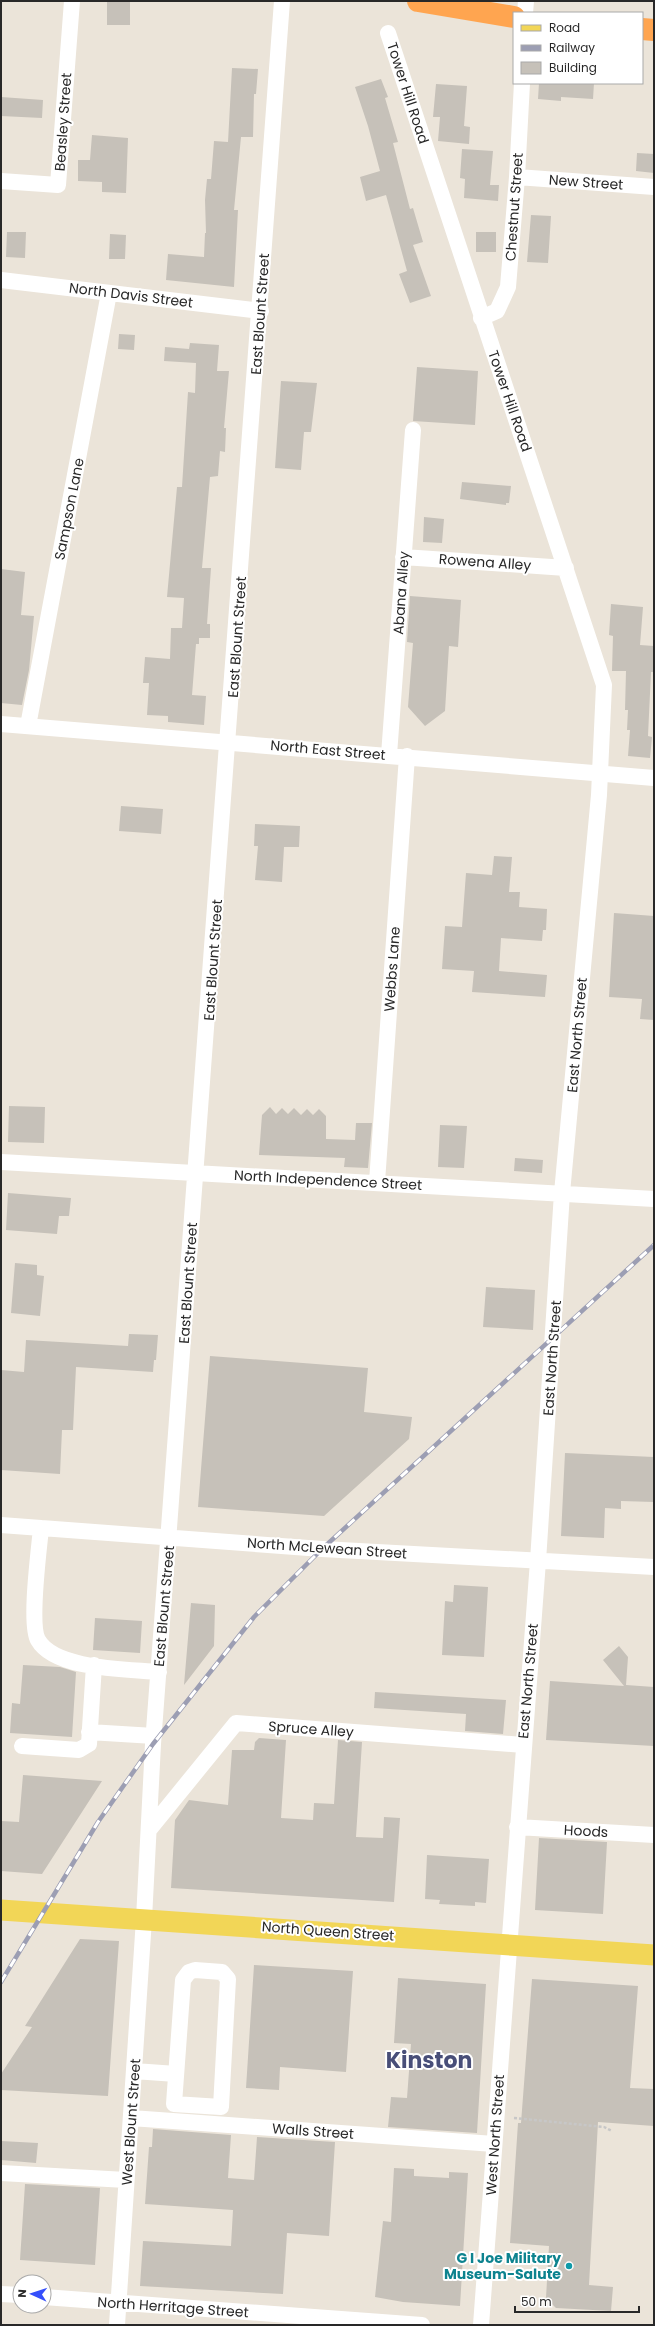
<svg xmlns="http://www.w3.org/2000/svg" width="655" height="2326" font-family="Poppins,sans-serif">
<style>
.building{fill:#c6c1b9}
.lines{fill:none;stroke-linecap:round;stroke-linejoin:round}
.path{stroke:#c7c7c7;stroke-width:2.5;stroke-dasharray:3 2;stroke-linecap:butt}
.minor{stroke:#fff;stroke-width:16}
.major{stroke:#f2d657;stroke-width:21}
.highway{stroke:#ffa550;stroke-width:22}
.rail-casing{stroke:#9c9eb3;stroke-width:4.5}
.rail{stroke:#fff;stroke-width:3;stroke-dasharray:9;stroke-linecap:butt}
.culture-dot{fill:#0f9aa8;stroke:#fff;stroke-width:1.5}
.labels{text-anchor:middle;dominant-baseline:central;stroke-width:4;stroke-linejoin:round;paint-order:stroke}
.street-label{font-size:14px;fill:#282828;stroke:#fff}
.culture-label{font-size:14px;font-weight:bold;fill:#0d838f;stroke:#fff;text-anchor:end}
.town-label{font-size:22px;font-weight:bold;fill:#484e78;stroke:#fff}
</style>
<rect width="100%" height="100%" fill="#ebe4d9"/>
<path class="building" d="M 107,1 L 130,1 L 130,25 L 107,25 Z
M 232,68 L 258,69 L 256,94 L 254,94 L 253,137 L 241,137 L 234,210 L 238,210 L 234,287 L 166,280 L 168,254 L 204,257 L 205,233 L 206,233 L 205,200 L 207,179 L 211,179 L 214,141 L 228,142 Z
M 381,79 L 388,97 L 385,98 L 398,142 L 393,143 L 410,209 L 413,208 L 423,242 L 413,245 L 431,296 L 410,303 L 399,274 L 407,271 L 386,195 L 366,201 L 360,177 L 380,171 L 368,126 L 355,87 Z
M 539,83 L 594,83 L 593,99 L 561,97 L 561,101 L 538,99 Z
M 436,84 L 467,86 L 464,126 L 470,127 L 469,144 L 438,141 L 440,117 L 433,117 Z
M 1,97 L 43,100 L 42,118 L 1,116 Z
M 92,135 L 128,138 L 126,193 L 102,192 L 102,182 L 78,181 L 78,160 L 90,160 Z
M 462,149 L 493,151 L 490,185 L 499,185 L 498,201 L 464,198 L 465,179 L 460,178 Z
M 637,153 L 654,154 L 654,173 L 636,171 Z
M 531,215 L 551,216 L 548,263 L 527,262 Z
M 7,232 L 26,232 L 25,258 L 6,257 Z
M 476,232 L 496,232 L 496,252 L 476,252 Z
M 110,234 L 126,235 L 125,259 L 109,259 Z
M 119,334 L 135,335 L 134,350 L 118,349 Z
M 190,343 L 219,345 L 217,371 L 229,371 L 224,428 L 226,428 L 225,452 L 220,451 L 218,476 L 210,477 L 202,568 L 211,568 L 207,624 L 210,624 L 210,638 L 199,638 L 199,644 L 196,644 L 192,695 L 206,696 L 204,725 L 168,722 L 168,716 L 147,715 L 149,683 L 143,683 L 145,657 L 170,659 L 171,628 L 182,628 L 184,598 L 167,597 L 177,487 L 182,487 L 188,392 L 195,393 L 196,363 L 164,361 L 165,347 L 189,349 Z
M 417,367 L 478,371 L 475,425 L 413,421 Z
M 281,381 L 317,383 L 311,432 L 304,432 L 301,470 L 275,468 Z
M 462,482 L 511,486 L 509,503 L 506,503 L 506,505 L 460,499 Z
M 424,517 L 444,519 L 442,543 L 423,542 Z
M 1,569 L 25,572 L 21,615 L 34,616 L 29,670 L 22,705 L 1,703 Z
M 410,596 L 461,600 L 458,647 L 449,646 L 445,711 L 425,726 L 408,707 L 413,643 L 407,642 Z
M 611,604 L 643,607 L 640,645 L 654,646 L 654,672 L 651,672 L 648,736 L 652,737 L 650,758 L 628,756 L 630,730 L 627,730 L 628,710 L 625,710 L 626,671 L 612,671 L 613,636 L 609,635 Z
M 121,806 L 163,809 L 161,834 L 119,831 Z
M 255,824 L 300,826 L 299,847 L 284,847 L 282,882 L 255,880 L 258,846 L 254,846 Z
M 494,856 L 512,857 L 509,892 L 520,892 L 519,907 L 547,909 L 546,930 L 543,930 L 542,941 L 501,938 L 499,971 L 547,975 L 545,997 L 472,992 L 474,971 L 442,969 L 445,926 L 462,927 L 466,873 L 492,875 Z
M 614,913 L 654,916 L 654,1020 L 640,1019 L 642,999 L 609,997 Z
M 9,1106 L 45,1107 L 44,1143 L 8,1142 Z
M 270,1107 L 276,1114 L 282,1108 L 288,1114 L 294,1108 L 301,1115 L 307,1109 L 313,1115 L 319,1109 L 326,1116 L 326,1139 L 355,1140 L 356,1123 L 372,1123 L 368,1168 L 344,1167 L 345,1158 L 259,1155 L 262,1115 Z
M 440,1125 L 467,1126 L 464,1168 L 438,1167 Z
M 515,1158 L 543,1160 L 542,1173 L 514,1171 Z
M 8,1193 L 71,1198 L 69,1216 L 59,1216 L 57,1234 L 6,1230 Z
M 15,1263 L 37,1265 L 37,1275 L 44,1276 L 40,1316 L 11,1313 Z
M 486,1287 L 535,1290 L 533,1330 L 483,1327 Z
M 129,1334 L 158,1335 L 156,1360 L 154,1360 L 153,1372 L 76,1367 L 73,1430 L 62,1430 L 60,1474 L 1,1470 L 1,1370 L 24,1372 L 26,1340 L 128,1346 Z
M 210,1356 L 368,1368 L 364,1412 L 412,1417 L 409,1439 L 324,1516 L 198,1507 Z
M 565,1453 L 654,1457 L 654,1502 L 621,1501 L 621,1509 L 605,1508 L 604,1538 L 561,1536 Z
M 454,1585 L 488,1587 L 484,1657 L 442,1655 L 445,1601 L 453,1602 Z
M 191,1603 L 215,1605 L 214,1646 L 184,1685 Z
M 95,1618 L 142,1621 L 140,1653 L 93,1650 Z
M 619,1646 L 628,1657 L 626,1685 L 654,1687 L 654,1746 L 546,1740 L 550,1681 L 624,1686 L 603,1660 Z
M 23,1665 L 60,1667 L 76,1672 L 72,1737 L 10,1733 L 12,1703 L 20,1704 Z
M 375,1692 L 506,1700 L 503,1734 L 465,1731 L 466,1714 L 374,1708 Z
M 259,1738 L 286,1740 L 281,1818 L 313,1820 L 314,1803 L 334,1804 L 338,1740 L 362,1742 L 356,1837 L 383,1838 L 384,1817 L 400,1818 L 394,1902 L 171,1888 L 175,1820 L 189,1800 L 228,1805 L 232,1750 L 254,1750 L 255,1742 Z
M 23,1775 L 102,1781 L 42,1874 L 1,1871 L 1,1821 L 19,1822 Z
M 539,1838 L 607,1842 L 603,1914 L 535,1910 Z
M 427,1855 L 489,1859 L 486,1903 L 475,1902 L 475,1906 L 439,1904 L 440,1900 L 425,1899 Z
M 80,1939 L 119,1941 L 108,2096 L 1,2090 L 1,2074 L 32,2027 L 25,2026 Z
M 254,1965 L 353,1971 L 346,2072 L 280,2067 L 279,2090 L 246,2088 Z
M 398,1978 L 486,1984 L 477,2133 L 388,2127 L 391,2097 L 407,2098 L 411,2044 L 394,2043 Z
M 532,1979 L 638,1986 L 630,2088 L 654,2089 L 654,2126 L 598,2122 L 589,2285 L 613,2287 L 611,2311 L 556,2308 L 546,2298 L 549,2246 L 510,2243 L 518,2123 L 521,2123 Z
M 153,2129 L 231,2135 L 228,2178 L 254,2180 L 257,2137 L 335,2142 L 329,2236 L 287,2233 L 283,2294 L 140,2286 L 143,2241 L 231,2246 L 233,2210 L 145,2204 L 149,2147 L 152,2147 Z
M 1,2141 L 38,2143 L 36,2163 L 1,2160 Z
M 394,2168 L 414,2169 L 414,2176 L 449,2178 L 449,2172 L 468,2173 L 460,2306 L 403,2302 L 375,2297 L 383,2221 L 391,2222 Z
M 25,2184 L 100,2188 L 95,2265 L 20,2260 Z"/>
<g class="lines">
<path class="path" d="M 514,2118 L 604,2127 L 612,2131"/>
<path class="minor" d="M 525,13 L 526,1
M 388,33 L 604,685 L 599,795 L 562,1193 L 538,1561 L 481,2325
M 517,177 L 654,187
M 1,181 L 58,185 L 72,1
M 1,280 L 261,311
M 481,318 L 497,311 L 508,287 L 517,177 L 522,83
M 403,557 L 566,568
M 1,724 L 654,778
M 28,726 L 109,293
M 389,755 L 413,430
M 1,1162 L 654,1199
M 377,1182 L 407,756
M 1,1525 L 322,1549 L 654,1567
M 41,1528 C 39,1550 29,1624 38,1640 C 55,1670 128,1669 159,1672
M 89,1732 L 154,1736
M 22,1746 L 79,1750 L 89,1744 L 94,1665
M 517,1827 L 654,1835
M 149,1830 L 236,1723 L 523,1745
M 195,1970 L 222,1972 L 228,1979 L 221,2107 L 174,2104 L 183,1980 L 189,1972 Z
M 134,2071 L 176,2074
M 131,2118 L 494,2144
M 1,2173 L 126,2180
M 1,2294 L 20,2295
M 44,2297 L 422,2325
M 117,2325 L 144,1919 L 153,1744 L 282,1"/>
<path class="major" d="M 1,1910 L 654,1955"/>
<path class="highway" d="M 418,1 L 514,17
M 642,29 L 654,30"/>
<g class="rail-casing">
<path id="rail" d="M 1,1982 L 98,1822 L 153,1744 L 254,1617 L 322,1549 L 654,1245"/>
</g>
<use href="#rail" class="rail"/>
</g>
<circle class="culture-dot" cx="569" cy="2266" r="4"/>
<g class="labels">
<g class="street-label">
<text transform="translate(408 93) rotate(72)">Tower Hill Road</text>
<text transform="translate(63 122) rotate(-86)">Beasley Street</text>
<text transform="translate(586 182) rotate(4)">New Street</text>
<text transform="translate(514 207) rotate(-86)">Chestnut Street</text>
<text transform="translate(131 295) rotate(7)">North Davis Street</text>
<text transform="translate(260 314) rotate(-86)">East Blount Street</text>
<text transform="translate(510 401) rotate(71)">Tower Hill Road</text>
<text transform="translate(69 509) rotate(-79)">Sampson Lane</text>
<text transform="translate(485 562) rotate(4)">Rowena Alley</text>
<text transform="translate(401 593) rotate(-86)">Abana Alley</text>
<text transform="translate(237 637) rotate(-86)">East Blount Street</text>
<text transform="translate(328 750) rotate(5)">North East Street</text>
<text transform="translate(213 960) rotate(-86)">East Blount Street</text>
<text transform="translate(392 969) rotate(-86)">Webbs Lane</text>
<text transform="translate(577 1035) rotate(-85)">East North Street</text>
<text transform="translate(328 1180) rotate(3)">North Independence Street</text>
<text transform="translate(188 1283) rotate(-86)">East Blount Street</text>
<text transform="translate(552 1358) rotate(-86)">East North Street</text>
<text transform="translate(327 1548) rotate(4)">North McLewean Street</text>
<text transform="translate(164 1606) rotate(-85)">East Blount Street</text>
<text transform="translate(528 1681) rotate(-85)">East North Street</text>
<text transform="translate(311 1729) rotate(4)">Spruce Alley</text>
<text transform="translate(586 1831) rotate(3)">Hoods</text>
<text transform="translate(328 1931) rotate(4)">North Queen Street</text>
<text transform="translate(131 2122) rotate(-86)">West Blount Street</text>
<text transform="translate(313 2131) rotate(4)">Walls Street</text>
<text transform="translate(495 2135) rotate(-86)">West North Street</text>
<text transform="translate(173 2307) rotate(4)">North Herritage Street</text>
</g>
<g class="culture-label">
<text x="561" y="2258">G I Joe Military<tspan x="561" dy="16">Museum-Salute</tspan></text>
</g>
<g class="town-label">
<text x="429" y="2060">Kinston</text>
</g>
</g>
<rect width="655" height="2326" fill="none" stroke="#282828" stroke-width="4"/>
<rect x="513" y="12" width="130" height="72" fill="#ffffff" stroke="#a9a9a9"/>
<rect x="521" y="25" width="20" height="6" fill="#f2d657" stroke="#a9a9a9"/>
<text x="549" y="32" font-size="12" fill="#282828">Road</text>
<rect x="521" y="45" width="20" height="6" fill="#9c9eb3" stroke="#a9a9a9"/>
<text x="549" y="52" font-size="12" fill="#282828">Railway</text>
<rect x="521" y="62" width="20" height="12" fill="#c6c1b9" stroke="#a9a9a9"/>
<text x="549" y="72" font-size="12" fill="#282828">Building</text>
<g transform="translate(32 2294) rotate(273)"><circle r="19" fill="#ffffff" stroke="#a9a9a9"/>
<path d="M0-3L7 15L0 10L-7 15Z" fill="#354ffb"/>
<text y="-6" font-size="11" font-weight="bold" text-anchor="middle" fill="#282828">N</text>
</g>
<path d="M515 2306v6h124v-6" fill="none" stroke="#282828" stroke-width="2"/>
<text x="521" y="2306" font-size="12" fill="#282828" stroke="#ffffff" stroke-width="3" paint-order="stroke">50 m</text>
</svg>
